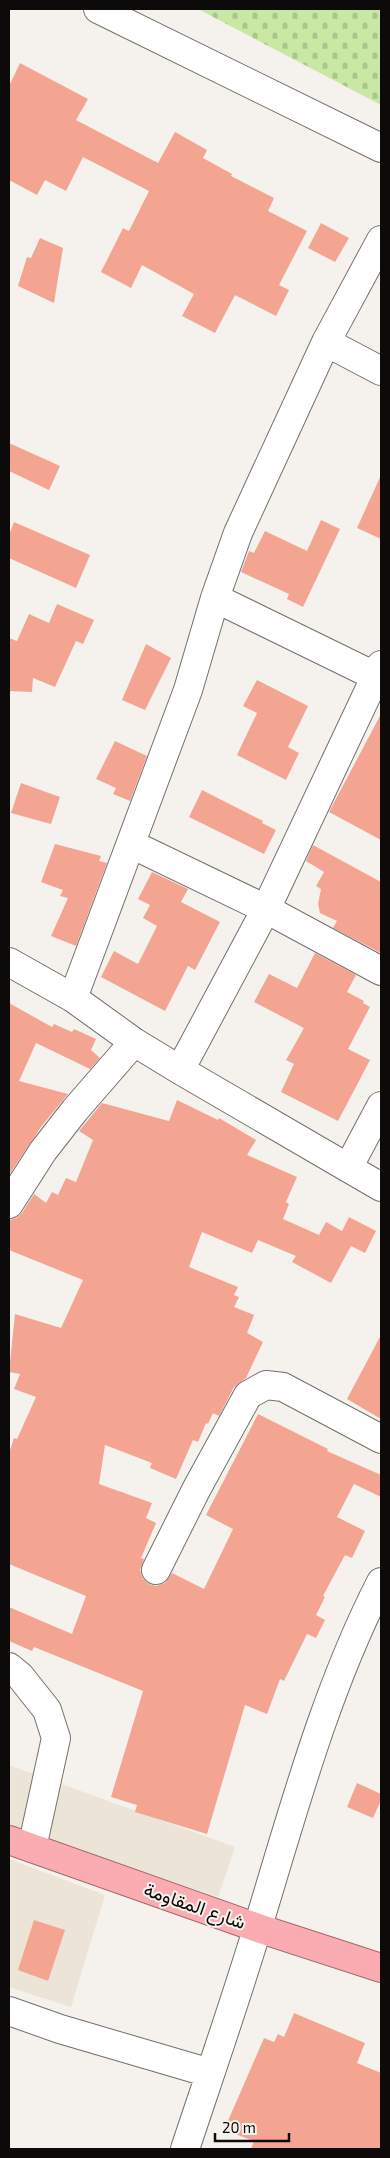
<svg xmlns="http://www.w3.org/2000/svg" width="390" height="2158" font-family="'Exo 2',Vazirmatn,sans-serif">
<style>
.built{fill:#ede4d8}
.cemetery{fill:url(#cemetery-stones)}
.building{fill:#f4a592}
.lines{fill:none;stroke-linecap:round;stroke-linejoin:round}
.minor-casing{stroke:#74706c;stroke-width:30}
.trunk-casing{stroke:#a6676b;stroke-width:30}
.minor{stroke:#fff;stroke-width:28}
.trunk{stroke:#faacb2;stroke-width:28}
.labels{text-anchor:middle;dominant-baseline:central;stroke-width:4;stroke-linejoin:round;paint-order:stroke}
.street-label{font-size:19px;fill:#0d0b0a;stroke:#f5f1ec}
</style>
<defs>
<pattern id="cemetery-stones" width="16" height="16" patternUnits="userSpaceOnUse" patternTransform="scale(1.25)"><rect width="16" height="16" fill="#c8e8a4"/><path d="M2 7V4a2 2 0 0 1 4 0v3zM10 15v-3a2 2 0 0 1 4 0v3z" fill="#abc68c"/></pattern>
</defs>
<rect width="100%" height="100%" fill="#f5f1ec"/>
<path class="built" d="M 9,1765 L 235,1847 L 218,1897 L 9,1828 Z
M 9,1859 L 105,1895 L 71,2007 L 9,1987 Z"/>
<path class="cemetery" d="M 198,9 L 381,9 L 381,105 Z"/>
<path class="building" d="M 20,63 L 88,99 L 76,120 L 158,163 L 175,132 L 207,150 L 203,158 L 232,174 L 231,176 L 274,198 L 268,211 L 307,231 L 279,285 L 289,290 L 276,316 L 235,295 L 215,333 L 182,316 L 194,294 L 142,265 L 131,288 L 101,272 L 123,228 L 129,231 L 149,191 L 83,157 L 66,191 L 45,180 L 37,195 L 9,180 L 9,86 Z
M 321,223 L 349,238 L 335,262 L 308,248 Z
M 40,238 L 63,248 L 54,303 L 18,286 L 27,257 L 31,258 Z
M 9,443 L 60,466 L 49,490 L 9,471 Z
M 381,475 L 381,539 L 357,528 Z
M 321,520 L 340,529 L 303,607 L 287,599 L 289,594 L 241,572 L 249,551 L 254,553 L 265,531 L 307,551 Z
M 14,522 L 90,555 L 76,588 L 9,558 L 9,535 Z
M 57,604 L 94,620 L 83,644 L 76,641 L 55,687 L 33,678 L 32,692 L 9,691 L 9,638 L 17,641 L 29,614 L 49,623 Z
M 146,644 L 171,658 L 145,710 L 122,700 Z
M 257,680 L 308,706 L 288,747 L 299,753 L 286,780 L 237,755 L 257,713 L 243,706 Z
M 381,714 L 381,840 L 329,812 Z
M 115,741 L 147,756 L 130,801 L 113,794 L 116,788 L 96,779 Z
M 21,783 L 60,797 L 51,824 L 11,813 Z
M 202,790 L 263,821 L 262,823 L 276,830 L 264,854 L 189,817 Z
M 55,844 L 101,856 L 99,861 L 107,863 L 76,946 L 51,936 L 68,898 L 60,896 L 63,890 L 41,882 Z
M 313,845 L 381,882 L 381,953 L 333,928 L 337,921 L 320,913 L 318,904 L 321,889 L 316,886 L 324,872 L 306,861 Z
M 152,872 L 188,889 L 181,902 L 220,922 L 195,970 L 188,966 L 165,1011 L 101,977 L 114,951 L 138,964 L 157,926 L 143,918 L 150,905 L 138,899 Z
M 315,953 L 356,975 L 347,992 L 364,1001 L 363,1003 L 370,1007 L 348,1049 L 370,1060 L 338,1121 L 281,1092 L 294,1064 L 286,1060 L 304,1028 L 254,1002 L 269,974 L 297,988 Z
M 9,1003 L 52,1027 L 54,1024 L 72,1032 L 74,1029 L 96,1039 L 91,1050 L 100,1058 L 90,1069 L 36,1043 L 19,1081 L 68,1094 L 41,1127 L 9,1175 Z
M 177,1100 L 218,1120 L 219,1118 L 256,1140 L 247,1155 L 297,1177 L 286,1202 L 289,1204 L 283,1219 L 319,1235 L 326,1222 L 342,1231 L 349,1217 L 376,1231 L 365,1253 L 351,1246 L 331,1283 L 292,1262 L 296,1256 L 258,1240 L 252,1253 L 202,1232 L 189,1267 L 238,1287 L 234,1295 L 239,1297 L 234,1307 L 254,1315 L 247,1333 L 263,1342 L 246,1378 L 234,1387 L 219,1416 L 213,1413 L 208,1424 L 206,1423 L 198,1442 L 193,1440 L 176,1479 L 150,1468 L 152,1463 L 105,1445 L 99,1484 L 152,1503 L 146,1518 L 156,1523 L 141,1558 L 144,1559 L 140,1570 L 143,1579 L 149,1584 L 156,1586 L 165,1583 L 172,1573 L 204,1589 L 233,1529 L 206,1515 L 258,1414 L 328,1449 L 327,1451 L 381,1475 L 381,1497 L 354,1484 L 337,1517 L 365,1531 L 352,1558 L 345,1555 L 323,1596 L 325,1597 L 316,1615 L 325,1620 L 316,1638 L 307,1634 L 284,1681 L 280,1679 L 267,1714 L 245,1705 L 207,1834 L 135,1812 L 137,1805 L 111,1797 L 143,1691 L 34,1647 L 32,1651 L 9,1641 L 9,1607 L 72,1634 L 86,1596 L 9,1564 L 9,1453 L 14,1438 L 17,1439 L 36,1397 L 14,1389 L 20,1374 L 9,1372 L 15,1314 L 61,1328 L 83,1280 L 9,1250 L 9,1220 L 16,1218 L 22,1213 L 34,1194 L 46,1203 L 52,1192 L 58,1195 L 66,1178 L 76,1182 L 93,1140 L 79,1131 L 102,1103 L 169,1121 Z
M 381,1335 L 381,1419 L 347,1399 Z
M 357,1783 L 381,1794 L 381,1800 L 373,1818 L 347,1807 Z
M 34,1920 L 65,1930 L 48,1981 L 18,1970 Z
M 294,2013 L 365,2043 L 357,2063 L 381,2073 L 381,2149 L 251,2149 L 254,2141 L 224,2130 L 264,2038 L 274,2042 L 278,2034 L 284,2037 Z"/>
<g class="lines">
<g class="minor-casing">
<path id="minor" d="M 98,9 L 381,148
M 326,342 L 381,371
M 215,598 L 381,679
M 131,844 L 266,909 L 381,971
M 9,962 L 73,998 L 134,1042 L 180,1070 L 381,1187
M 73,998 L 188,690 L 215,598 L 238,533 L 326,342 L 381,240
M 180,1070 L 266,909 L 381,665
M 348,1168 L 381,1106
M 9,1204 L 43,1151 L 75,1110 L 134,1042
M 156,1570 L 197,1488 L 248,1395 L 266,1385 L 283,1387 L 381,1439
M 9,1667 L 20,1676 L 47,1710 L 56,1738 L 32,1848
M 9,2011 L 60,2029 L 210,2073
M 185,2149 C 210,2074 236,1999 259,1923 C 294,1808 326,1689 381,1582"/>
</g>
<g class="trunk-casing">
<path id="trunk" d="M 9,1840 L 258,1928 L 381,1968"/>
</g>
<use href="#minor" class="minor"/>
<use href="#trunk" class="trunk"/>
</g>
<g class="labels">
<g class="street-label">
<text transform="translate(195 1905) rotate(19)">شارع المقاومة</text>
</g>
</g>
<rect width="390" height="2158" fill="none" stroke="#0d0b0a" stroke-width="20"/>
<path d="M215 2133v8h74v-8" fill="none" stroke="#0d0b0a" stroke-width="2.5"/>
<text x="222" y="2133" font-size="15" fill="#0d0b0a" stroke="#f5f1ec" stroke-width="4" paint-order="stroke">20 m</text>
</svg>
